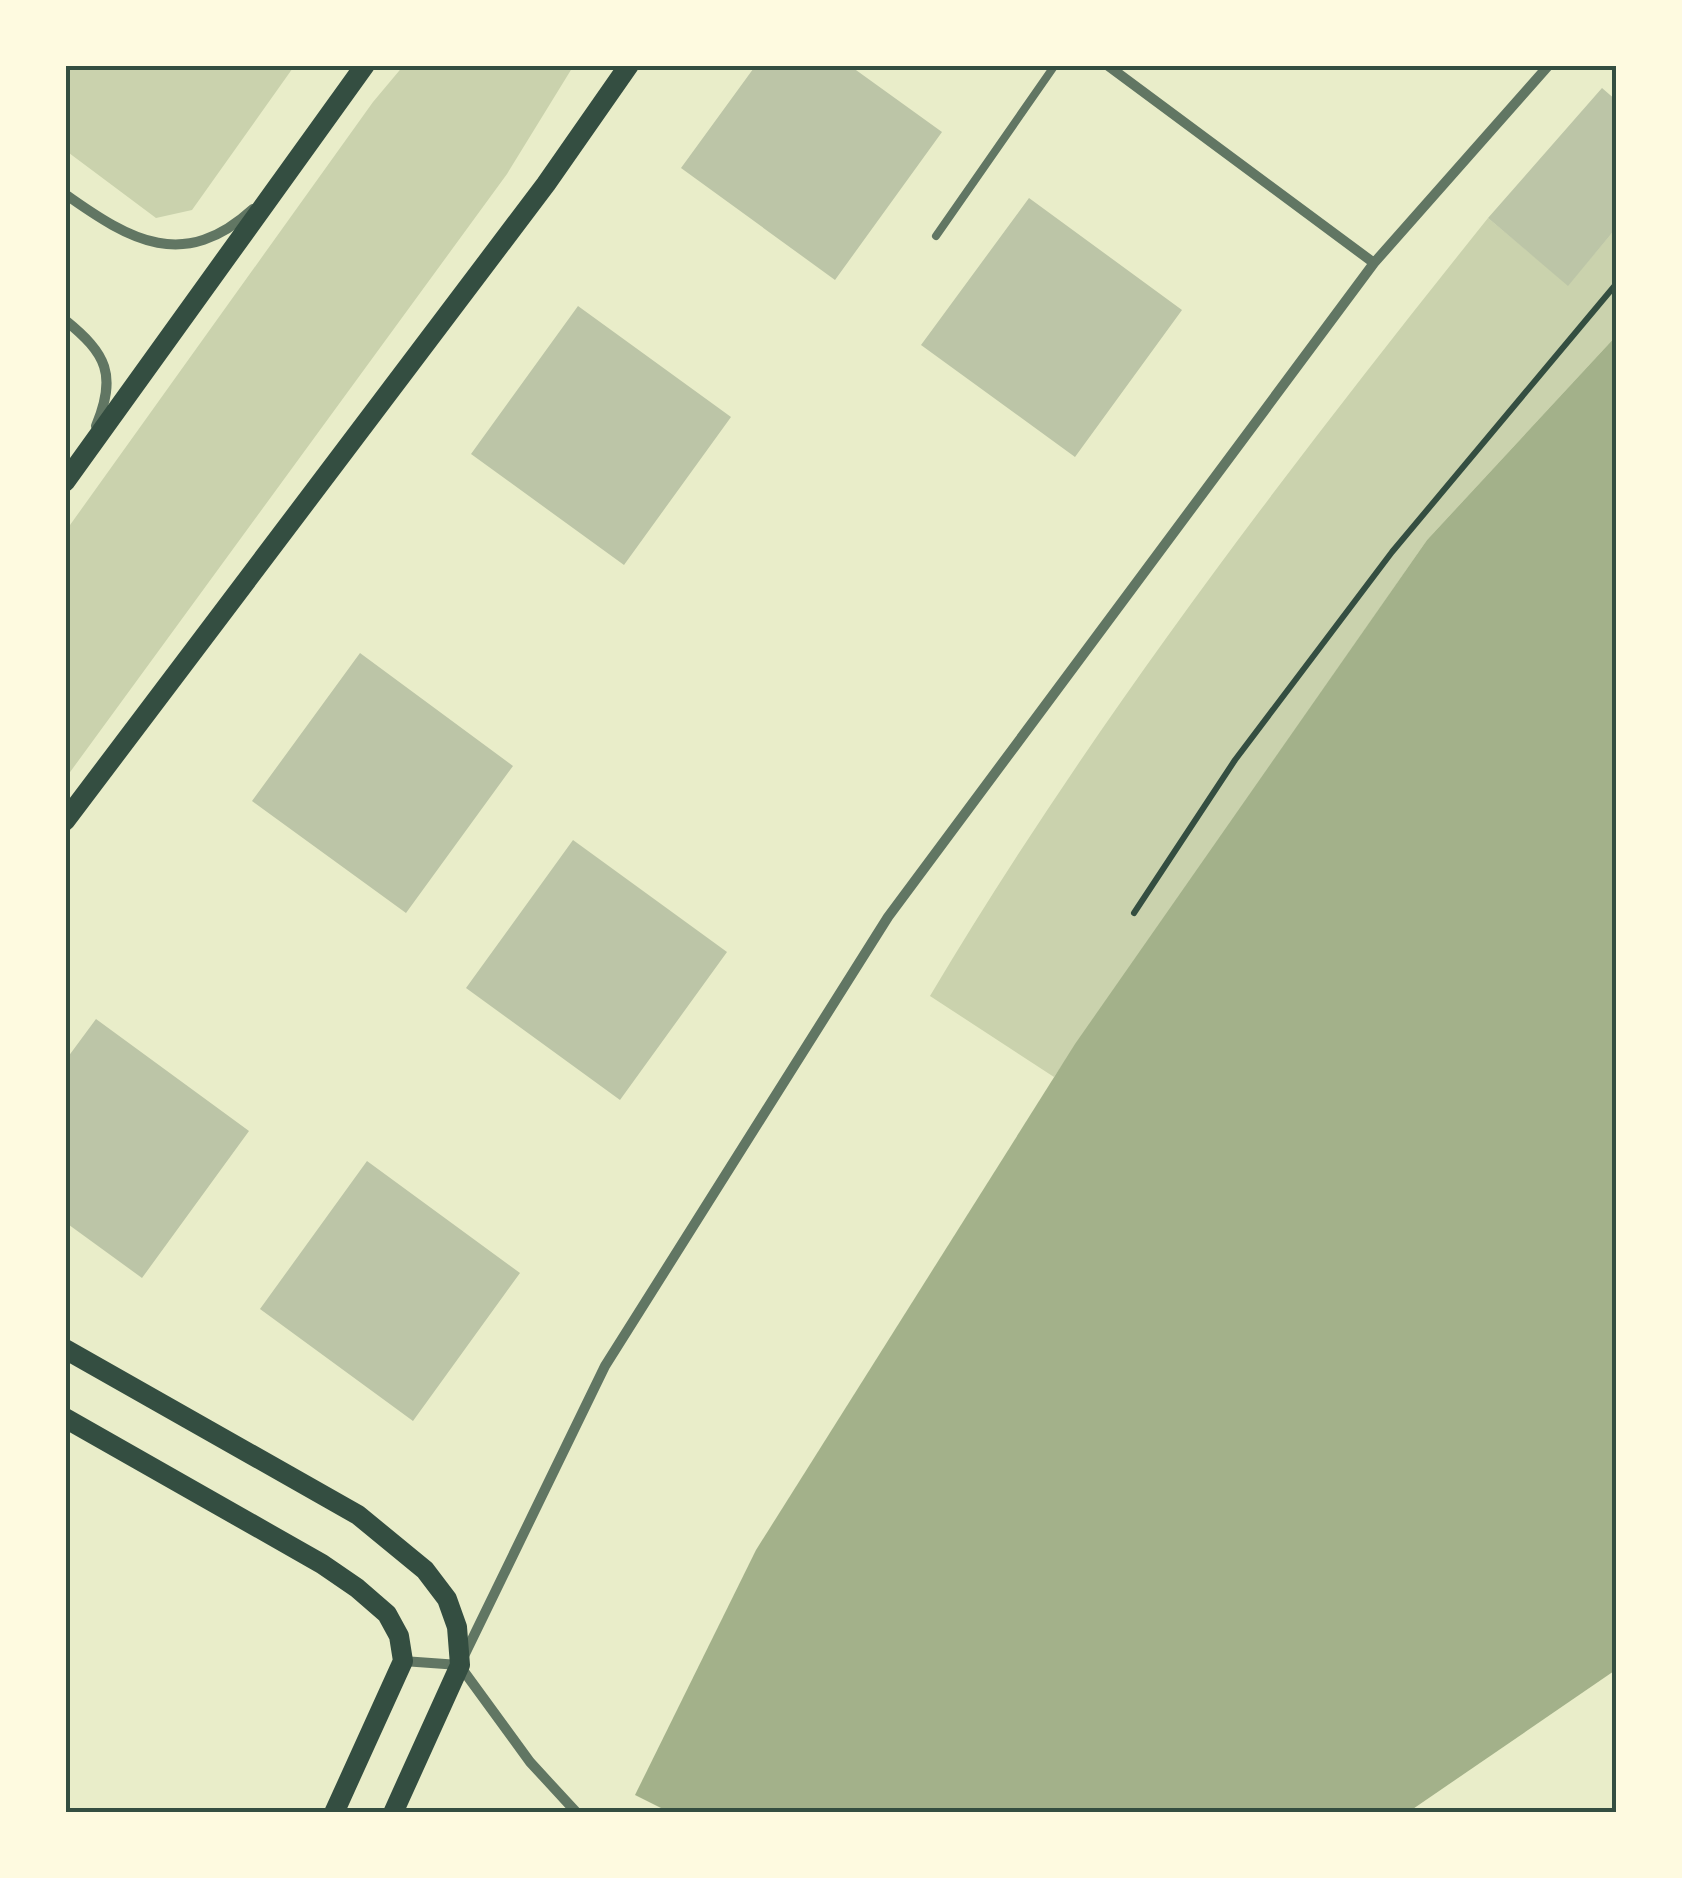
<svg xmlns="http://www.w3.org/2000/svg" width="1682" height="1878" font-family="'Fira Sans Condensed',sans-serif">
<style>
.green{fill:#cad2ad}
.water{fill:#a3b18a}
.building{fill:#bcc5a7}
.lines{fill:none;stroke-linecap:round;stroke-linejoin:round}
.path{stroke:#344e41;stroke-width:6}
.service{stroke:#617663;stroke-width:8}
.minor{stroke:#617663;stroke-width:10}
.secondary{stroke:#344e41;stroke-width:20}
.neatline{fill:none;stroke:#344e41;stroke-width:4}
</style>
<rect width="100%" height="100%" fill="#e9edc9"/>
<path class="green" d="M 65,65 L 295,65 L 192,210 L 156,218 L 65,150 Z
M 404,65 L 574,65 L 507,174 L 65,779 L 65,532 L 373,102 Z
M 1488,218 L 1568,285 L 1617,227 L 1617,335 L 1427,540 L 1054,1077 L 930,996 C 1093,722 1289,467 1488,218 Z"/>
<path class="water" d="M 1617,335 L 1617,1669 L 1407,1813 L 671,1813 L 635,1795 L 756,1550 L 1075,1044 L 1427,540 Z"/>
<path class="building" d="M 756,65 L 849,65 L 942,132 L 835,280 L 681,168 Z
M 1602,88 L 1617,101 L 1617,227 L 1568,286 L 1488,218 Z
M 1029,198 L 1182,310 L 1075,457 L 921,345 Z
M 578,306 L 731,417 L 624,565 L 471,454 Z
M 360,653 L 513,766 L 406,913 L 252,801 Z
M 573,840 L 727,952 L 620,1100 L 466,988 Z
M 96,1019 L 249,1131 L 142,1278 L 65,1222 L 65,1061 Z
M 367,1161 L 520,1273 L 413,1421 L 260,1309 Z"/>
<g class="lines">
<path class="path" d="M 1616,65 L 1617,66
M 1134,913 L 1235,760 L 1392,552 L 1617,283"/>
<path class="service" d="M 936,236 L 1055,65"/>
<path class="minor" d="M 1107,65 L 1374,263
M 65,194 C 131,241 184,272 253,209
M 65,320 C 107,354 117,375 96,426
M 463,1658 L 605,1366 L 888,917 L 1374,263 L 1549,65
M 403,1661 L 459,1665
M 460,1666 L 530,1762 L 577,1813"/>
<path class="secondary" d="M 65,482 L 365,65
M 65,821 L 546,184 L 629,65
M 65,1349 L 358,1515 L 425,1570 L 447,1599 L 457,1627 L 460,1665 L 393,1813
M 65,1418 L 322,1564 L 357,1588 L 387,1614 L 399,1636 L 403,1661 L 334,1813"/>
</g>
<rect width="1682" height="1878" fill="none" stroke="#fefae0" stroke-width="135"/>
<rect x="68" y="68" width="1546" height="1742" class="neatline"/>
</svg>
